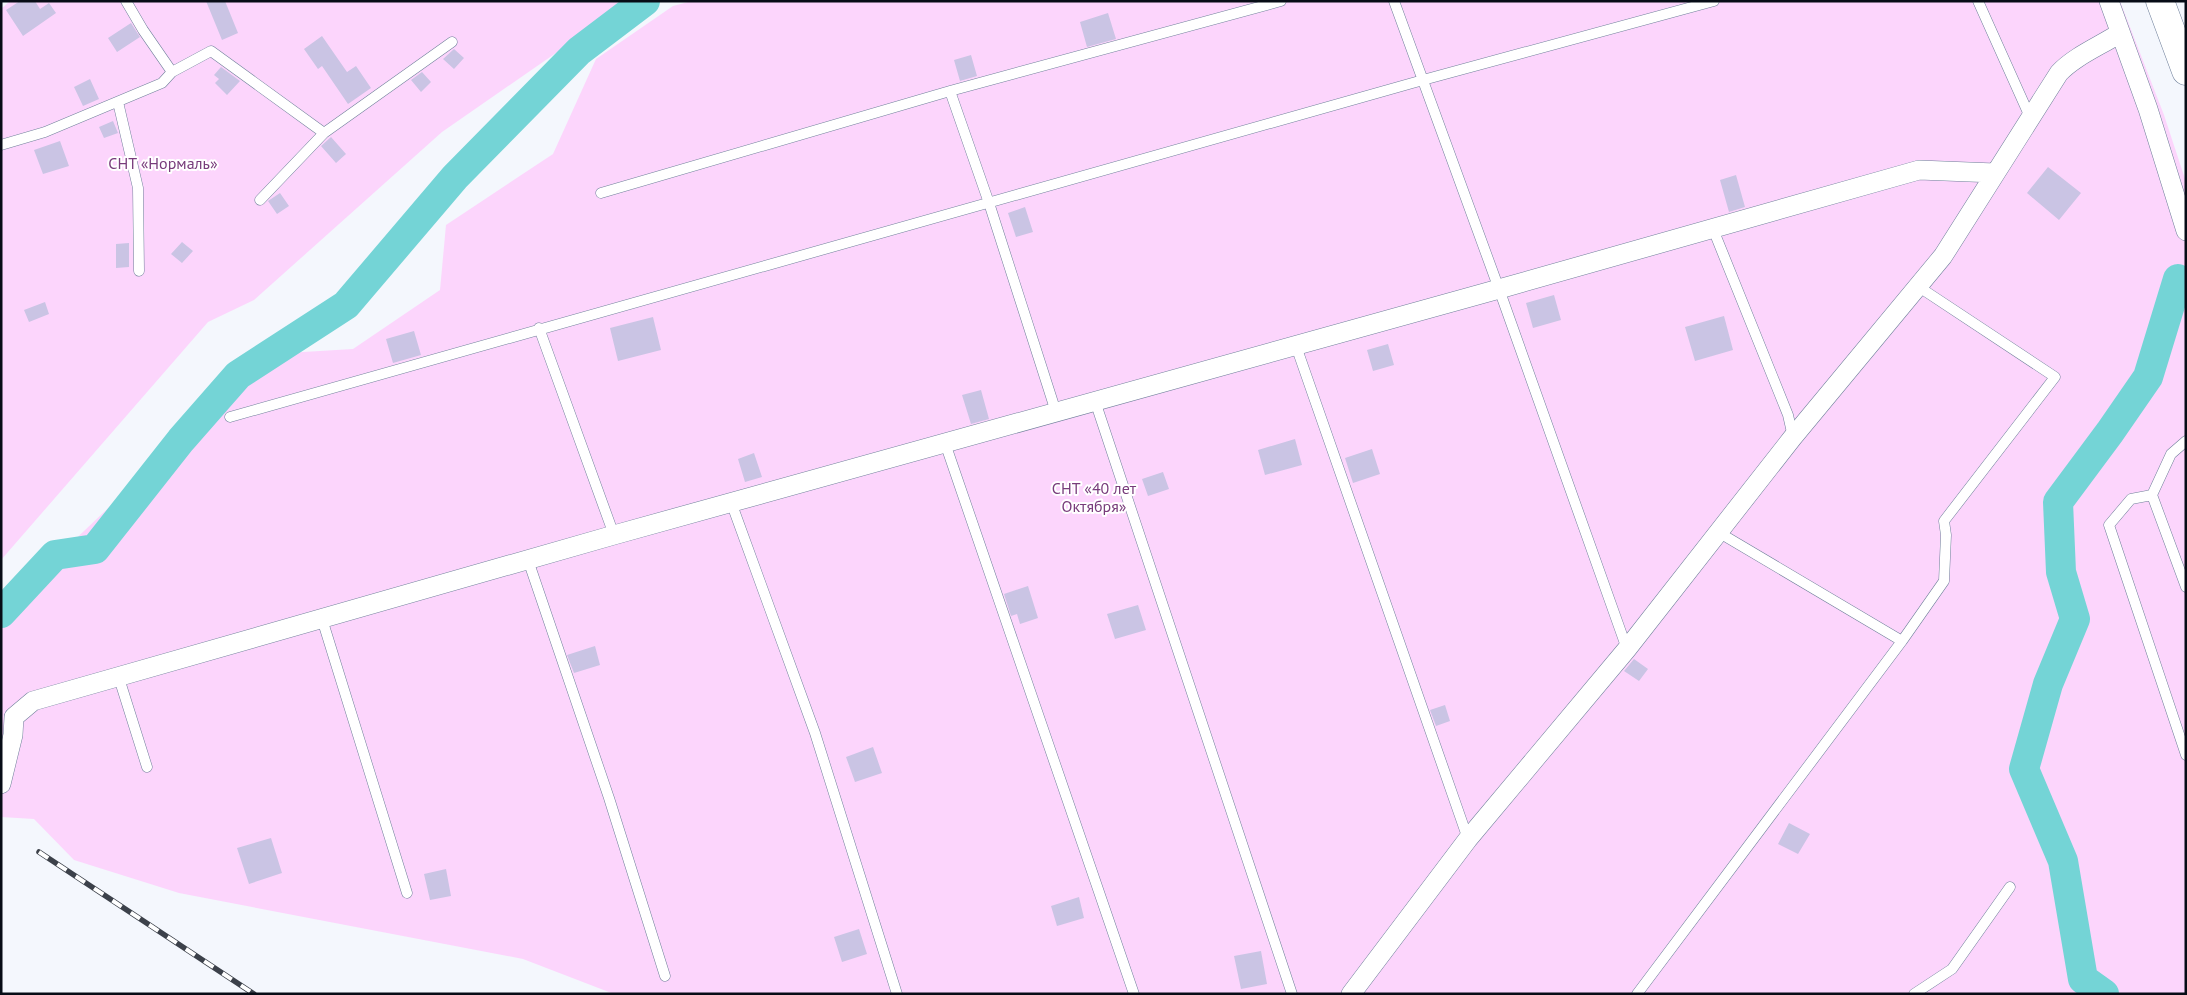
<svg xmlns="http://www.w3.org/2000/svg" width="2187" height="995" font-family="'PT Sans',sans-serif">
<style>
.green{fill:#fcd5fc}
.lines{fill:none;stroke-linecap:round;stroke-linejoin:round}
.river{stroke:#74d4d6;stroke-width:30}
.building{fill:#cac4e4}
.lane-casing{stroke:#70809b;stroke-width:11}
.street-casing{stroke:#70809b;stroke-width:20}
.highway-casing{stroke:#70809b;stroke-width:29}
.lane{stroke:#fff;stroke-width:10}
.street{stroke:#fff;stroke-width:19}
.highway{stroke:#fff;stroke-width:28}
.rail-casing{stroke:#3c414a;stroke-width:5.5}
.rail{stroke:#fff;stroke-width:4;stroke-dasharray:11;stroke-linecap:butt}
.labels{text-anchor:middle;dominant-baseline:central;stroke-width:4;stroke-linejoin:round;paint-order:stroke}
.park-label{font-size:16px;fill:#783c7b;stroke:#fff}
</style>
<rect width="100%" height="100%" fill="#f4f7fd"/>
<path class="green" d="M 10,1 L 631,1 L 442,132 L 254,300 L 208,322 L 1,560 L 1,9 Z
M 692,1 L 2120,1 L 2164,115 L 2186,182 L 2186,994 L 614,994 L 523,959 L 179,893 L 74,860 L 34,819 L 1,817 L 1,610 L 270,354 L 353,349 L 440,290 L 446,225 L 553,154 L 596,59 L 673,6 Z"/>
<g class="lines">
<path class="river" d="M 1,613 L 55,555 L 95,549 L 181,440 L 238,375 L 346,305 L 455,177 L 579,51 L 645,1
M 2104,994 L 2083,979 L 2063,861 L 2024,769 L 2048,684 L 2075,619 L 2061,572 L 2058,502 L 2110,432 L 2148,377 L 2178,279"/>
</g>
<path class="building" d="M 20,1 L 35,1 L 40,9 L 49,3 L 56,13 L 23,36 L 6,10 Z
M 206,1 L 225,1 L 238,33 L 222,40 Z
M 1108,13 L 1116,39 L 1087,47 L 1080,22 Z
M 131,23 L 140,37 L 117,52 L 108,38 Z
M 322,36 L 347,72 L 356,66 L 371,88 L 348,104 L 322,66 L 318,69 L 304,49 Z
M 454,49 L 464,58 L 454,69 L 443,59 Z
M 971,55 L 977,76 L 960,81 L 954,60 Z
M 221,67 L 240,81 L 227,95 L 215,83 L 219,79 L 214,75 Z
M 422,72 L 431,82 L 421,92 L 411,80 Z
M 90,79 L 99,99 L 83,106 L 74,87 Z
M 113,121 L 118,133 L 104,138 L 99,127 Z
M 331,137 L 346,154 L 336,163 L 321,146 Z
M 60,141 L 69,166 L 43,174 L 34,150 Z
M 2048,167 L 2081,193 L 2059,220 L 2027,193 Z
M 1736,175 L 1745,207 L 1729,212 L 1720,180 Z
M 280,193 L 289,206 L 277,214 L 268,201 Z
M 1025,207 L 1033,232 L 1016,237 L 1008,213 Z
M 182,242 L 193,251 L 182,263 L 171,254 Z
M 129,243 L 129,267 L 116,268 L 116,244 Z
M 1554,295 L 1561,320 L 1533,328 L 1526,303 Z
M 45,302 L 49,314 L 29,322 L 24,310 Z
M 1724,316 L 1733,350 L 1695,361 L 1685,327 Z
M 653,317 L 661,350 L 618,361 L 610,328 Z
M 414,331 L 421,355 L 393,363 L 386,339 Z
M 1388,344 L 1394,365 L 1373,371 L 1367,350 Z
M 981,390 L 989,419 L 971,424 L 962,395 Z
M 1295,439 L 1302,465 L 1265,475 L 1258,450 Z
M 1372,449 L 1380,474 L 1353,483 L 1345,458 Z
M 754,453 L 762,477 L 745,482 L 738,459 Z
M 1163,472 L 1169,489 L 1148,496 L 1142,479 Z
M 1028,586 L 1038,618 L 1020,624 L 1017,614 L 1011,616 L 1004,594 Z
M 1138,605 L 1146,630 L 1115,639 L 1107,614 Z
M 595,646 L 600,665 L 574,673 L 567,655 Z
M 1634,659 L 1648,669 L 1639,681 L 1624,671 Z
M 1445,705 L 1450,721 L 1436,726 L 1430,710 Z
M 873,747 L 882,773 L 855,782 L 846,757 Z
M 1789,823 L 1810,834 L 1798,854 L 1778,844 Z
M 271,838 L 282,873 L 249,884 L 237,848 Z
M 446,869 L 451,896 L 430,900 L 424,874 Z
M 1079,897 L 1084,918 L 1057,926 L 1051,906 Z
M 859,929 L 867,954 L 842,962 L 834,937 Z
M 1261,951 L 1267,984 L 1241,989 L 1234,956 Z"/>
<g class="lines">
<g class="lane-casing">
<path id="lane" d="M 126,1 L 143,30 L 172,72 L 211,51 L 324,133
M 1394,1 L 1499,289 L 1627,649
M 1978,1 L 2030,117
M 950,91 L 989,203 L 1056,412
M 118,102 L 138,188 L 139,271
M 1,145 L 45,132 L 162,83 L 172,72
M 601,193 L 950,91 L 1281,1
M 260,200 L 324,133 L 452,42
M 1713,229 L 1788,415 L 1793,437
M 539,328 L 614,535
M 1296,346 L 1468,839
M 1095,401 L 1292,994
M 230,417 L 1423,80 L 1714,1
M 2186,441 L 2171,454 L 2152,495 L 2131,499 L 2109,525 L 2186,755
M 945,443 L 1134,994
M 2152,495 L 2186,587
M 731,502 L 815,733 L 897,994
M 1718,532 L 1902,641
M 528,560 L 609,798 L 665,976
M 322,619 L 407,893
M 118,675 L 147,767
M 1637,994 L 1902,641 L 1944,581 L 1946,535 L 1944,521 L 2055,377 L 1919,287
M 1914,994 L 1952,969 L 2010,887"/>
</g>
<g class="street-casing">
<path id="street" d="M 2109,1 L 2148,109 L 2186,231
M 1,784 L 13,735 L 14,717 L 33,701 L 614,535 L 1499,289 L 1919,170 L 1995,173
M 1351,994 L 1468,839 L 1627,649 L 1793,437 L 1943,256 L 2059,73 C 2075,56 2100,46 2120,33"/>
</g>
<g class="highway-casing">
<path id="highway" d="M 2160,1 L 2186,71"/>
</g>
<use href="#lane" class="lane"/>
<use href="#street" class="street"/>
<use href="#highway" class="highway"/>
<g class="rail-casing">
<path id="rail" d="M 39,852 L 254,994"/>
</g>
<use href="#rail" class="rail"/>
</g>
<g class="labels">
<g class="park-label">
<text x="163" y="163">СНТ «Нормаль»</text>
<text x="1094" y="488">СНТ «40 лет<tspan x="1094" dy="18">Октября»</tspan></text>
</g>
</g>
<rect width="2187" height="995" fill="none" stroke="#070c16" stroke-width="5"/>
</svg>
